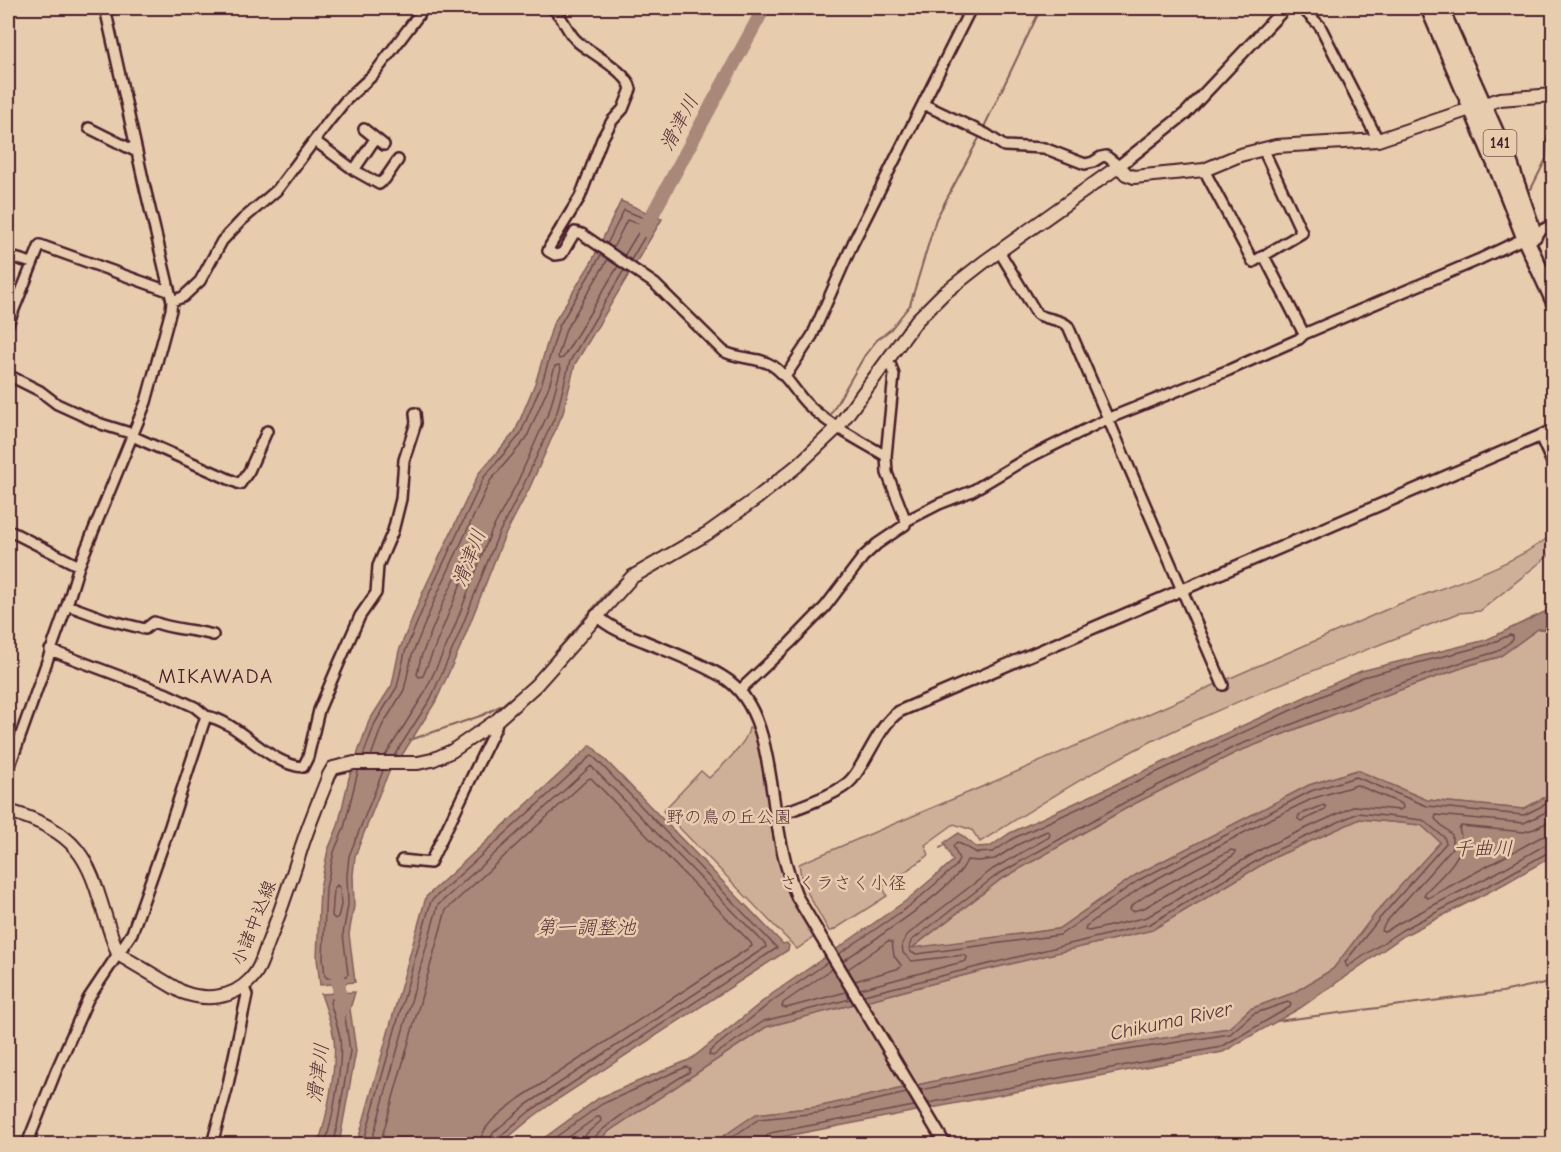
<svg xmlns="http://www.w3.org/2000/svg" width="1561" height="1152" font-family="'Comic Neue','Klee One',sans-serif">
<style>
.green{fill:#ceb099;stroke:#8c6862;stroke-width:1.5}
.water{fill:#a9887a;stroke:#835e5a;stroke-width:1.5}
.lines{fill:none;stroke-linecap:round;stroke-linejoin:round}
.shore{stroke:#70494b;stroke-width:1.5}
.stream{stroke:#835e5a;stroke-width:2}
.river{stroke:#a9887a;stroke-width:14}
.minor-casing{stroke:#4a1f2b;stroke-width:14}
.tertiary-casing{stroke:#4a1f2b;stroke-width:15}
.secondary-casing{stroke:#4a1f2b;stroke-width:16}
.trunk-casing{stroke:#4a1f2b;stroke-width:20}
.minor{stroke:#e7ccae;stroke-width:9}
.tertiary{stroke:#e7ccae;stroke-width:10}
.secondary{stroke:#e7ccae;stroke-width:12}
.trunk{stroke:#e7ccae;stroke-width:15}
.labels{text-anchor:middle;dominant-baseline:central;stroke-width:5;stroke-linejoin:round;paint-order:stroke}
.shield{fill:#e7ccae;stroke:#795352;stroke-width:1.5}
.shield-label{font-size:16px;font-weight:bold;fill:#4a1f2b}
.park-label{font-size:18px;fill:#5e353c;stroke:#e7ccae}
.street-label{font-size:18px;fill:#4a1f2b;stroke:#e7ccae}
.water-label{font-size:20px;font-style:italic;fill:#5d343b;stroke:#e7ccae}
.quarter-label{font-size:21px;letter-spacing:1.5px;fill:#4a1f2b;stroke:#e7ccae}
</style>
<rect width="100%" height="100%" fill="#e7ccae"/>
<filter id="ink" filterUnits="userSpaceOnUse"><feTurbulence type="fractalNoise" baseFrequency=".0167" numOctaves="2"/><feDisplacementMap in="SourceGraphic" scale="12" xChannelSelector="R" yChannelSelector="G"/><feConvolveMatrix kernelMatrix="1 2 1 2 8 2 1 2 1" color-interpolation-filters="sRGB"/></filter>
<g filter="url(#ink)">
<path class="green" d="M 1553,534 L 1553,552 L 1480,611 L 1459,613 C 1363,652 1266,687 1173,731 C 1106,762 1042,803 980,842 L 972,830 L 954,824 L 925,845 L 929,855 L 883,887 L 887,896 L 832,931 L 829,931 L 802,883 L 799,864 L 991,783 L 1399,604 C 1451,584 1509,568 1553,534 Z
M 1538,629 L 1553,630 L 1553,793 L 1524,809 L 1427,800 L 1357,770 L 1309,785 L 1136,875 L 1058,929 L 911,949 L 1000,880 L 1132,805 L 1237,752 L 1358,705 L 1470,665 L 1499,657 Z
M 749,728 L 754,728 L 760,749 L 782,874 L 789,893 L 814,937 L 797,949 L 663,811 L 701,771 L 709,778 C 721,767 747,744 749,728 Z
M 1360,819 L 1421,825 L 1441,842 L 1375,914 L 1333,969 L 1293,993 L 1250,1009 L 1229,1028 L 1049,1056 L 817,1107 L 757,1114 L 712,1144 L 594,1144 L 612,1129 L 766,1027 L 977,972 L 1152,930 L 1273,858 Z"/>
<path class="water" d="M 621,201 L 662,219 L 575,364 L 563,413 L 529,489 L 504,537 L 463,641 L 436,701 L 402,755 L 389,772 L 380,792 L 355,856 L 353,875 L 354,906 L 349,934 L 355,982 L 320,985 L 317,958 L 320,888 L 328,850 L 338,826 L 349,778 L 369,721 L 392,685 L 399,651 L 422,594 L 479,473 L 515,432 L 536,381 L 553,324 L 591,263 Z
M 1553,608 L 1553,630 L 1538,629 L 1499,657 L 1470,665 L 1358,705 L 1237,752 L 1132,805 L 1000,880 L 912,948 L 1058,929 L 1136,875 L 1309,785 L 1357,770 L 1427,800 L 1523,809 L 1553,793 L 1553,856 L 1502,885 L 1405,935 L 1300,1008 L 1223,1052 L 771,1139 L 767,1144 L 712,1144 L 756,1114 L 817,1107 L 1049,1056 L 1229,1028 L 1250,1009 L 1293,993 L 1333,969 L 1375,914 L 1440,842 L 1421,825 L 1360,819 L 1273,858 L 1152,930 L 977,972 L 766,1027 L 612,1129 L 594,1144 L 536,1144 L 599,1098 L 691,1059 L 772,994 L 907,900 L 953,861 L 944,843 L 959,833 L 976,847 L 991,846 L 1010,833 L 1361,671 L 1486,640 Z
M 591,745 L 783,944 L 787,943 L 789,946 L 788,950 L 558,1099 L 534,1116 L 500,1144 L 357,1144 L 426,897 Z
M 355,992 L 350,1009 L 356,1051 L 339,1144 L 318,1144 C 327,1119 337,1066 334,1039 C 332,1024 326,1009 321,994 Z"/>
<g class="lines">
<path class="shore" d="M 607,244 L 624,210 L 651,221 L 652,224 L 631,260
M 613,248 L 627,220 L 640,224 L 641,228 L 624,256
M 608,259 L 566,329 L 558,356 L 559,359 L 563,358 L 618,266
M 471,545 L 474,545 L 475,549 L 423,676 L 419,677 L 417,674 L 421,657 L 443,603 Z
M 363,756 L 375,723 L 397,687 L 405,652 L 428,596 L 484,477 L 520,435 L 542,383 L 559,326 L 601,255
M 371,756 L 382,726 L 404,690 L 412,655 L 435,599 L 490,481 L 526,439 L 549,386 L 555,366 L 559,365 L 561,368 L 550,409 L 517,483 L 491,532 L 451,636 L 424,694 L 385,756
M 394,756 L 431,698 L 457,639 L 498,535 L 523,486 L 557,412 L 570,361 L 624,270
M 358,771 L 344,828 L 334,852 L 326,888 L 323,958 L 325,976 L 327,978 L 345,977 L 348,974 L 343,934 L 348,905 L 347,875 L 349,856 L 383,771
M 1357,785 L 1402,804 L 1403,808 L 1400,810 L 1355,806 L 1267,846 L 1147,917 L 1089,931 L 1085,930 L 1086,926 L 1143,886 L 1264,822 L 1314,798 Z
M 1324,805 L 1326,807 L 1325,810 L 1301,821 L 1298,819 L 1299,815 Z
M 1554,808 L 1524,823 L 1436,815 L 1435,819 L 1452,835 L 1452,848 L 1386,922 L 1381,931 L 1385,932 L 1399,923 L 1496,873 L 1545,845 L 1554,844
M 1554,819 L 1534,829 L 1524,832 L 1461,826 L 1459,829 C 1470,855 1440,876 1425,893 L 1424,896 L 1428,898 L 1541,837 L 1554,835
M 1231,850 L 1235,851 L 1234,855 L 1144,908 L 1133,911 L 1130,910 L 1131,906 L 1148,894 Z
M 337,885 L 340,888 L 341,905 L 338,917 L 335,919 L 332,916 L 334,889 Z
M 839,954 L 911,905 L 956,866 L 959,859 L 953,846 L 957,842 L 977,853 L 993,852 L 1014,838 L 1363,677 L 1487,645 L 1510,635 L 1513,636 L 1513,640 L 1496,652 L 1468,660 L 1356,699 L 1234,747 L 1129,800 L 997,875 L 911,941 L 909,949 L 912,953 L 917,954 L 1060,935 L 1139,880 L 1311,791 L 1356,777 L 1427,806 L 1524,815 L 1554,800
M 843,961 C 871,941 957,888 967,860 L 978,861 L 995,859 L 1017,845 L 1047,831 L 1050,833 L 1049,837 L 993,869 L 907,935 L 902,944 L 903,953 L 912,961 L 964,955 L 967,957 L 966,961 L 860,989
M 828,962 L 775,999 L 710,1051 L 709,1055 L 713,1056 L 764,1021 L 850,999
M 832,969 L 783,1003 L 782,1007 L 786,1008 L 846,992
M 848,969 L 888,941 L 892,942 L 894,956 L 901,965 L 900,968 L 855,981
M 864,995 L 1150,924 L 1270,853 L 1358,813 L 1423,820 L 1444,837 L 1446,843 L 1380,918 L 1345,962 L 1347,967 L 1402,930 L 1499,880 L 1549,852 L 1554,851
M 921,1090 L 1050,1062 L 1230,1034 L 1253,1014 L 1288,1002 L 1291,1004 L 1290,1007 L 1221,1047 L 928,1103
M 325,1144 C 333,1117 343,1066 340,1038 C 338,1026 333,1014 330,1002 L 332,999 L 343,999 L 346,1001 L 344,1010 L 350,1051 L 334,1144
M 363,1144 L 431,901 L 592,755 L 777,948 L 530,1111 L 499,1137 L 496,1144
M 371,1144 L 438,905 L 591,766 L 765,944 L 766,947 L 526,1105 L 493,1133 L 489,1144
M 380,1144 L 446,910 L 588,779 L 591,778 L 751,943 L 752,946 L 520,1098 C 505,1110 481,1124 480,1144
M 546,1144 L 602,1104 L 686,1067 L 690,1068 L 689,1072 C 672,1083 593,1129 591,1144
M 559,1144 L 597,1117 L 600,1117 L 601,1121 L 586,1134 L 583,1144
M 722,1144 L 759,1119 L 818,1113 L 907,1093
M 762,1144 L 764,1139 L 770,1133 L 914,1106"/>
<path class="stream" d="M 1550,92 L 1554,72
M 983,129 L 1041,8
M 1531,189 L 1546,159 L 1547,139 L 1552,125 L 1552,102
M 830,415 L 865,355 L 877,340 L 891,329 L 910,305 L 936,219 L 979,138
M 410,740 L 483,715 L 502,705 L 529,683 L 609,590 L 630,570
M 940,848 L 945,845
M 1277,1021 L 1502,992 L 1554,981"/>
<path class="river" d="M 644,230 L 764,8
M 337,966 L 341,1010"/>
<g class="minor-casing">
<path id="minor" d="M 552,8 C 565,18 566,32 578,42 C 591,53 628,72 631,89 L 623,109 L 612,121 L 602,139 L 580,197 L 550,246 L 548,251 L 555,255 L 562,254 L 575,232 L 582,234 L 655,284 L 723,351 C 738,360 758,356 773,366 C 787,375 795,392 807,404 C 830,426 859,440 886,456 L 887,473 L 906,521
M 1302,8 L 1320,26 L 1378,140
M 923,104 L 986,134 L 1004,146 L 1044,148 L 1085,164 L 1093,162 L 1101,157 L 1106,156 L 1119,166
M 89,128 L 137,152
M 364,129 L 384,145
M 315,141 L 354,170 L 379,184 L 385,179 L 398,160
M 354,170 L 375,139
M 1204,170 L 1253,262 L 1302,233 L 1263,149
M 999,251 L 1037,314 C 1047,320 1059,318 1068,326 L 1223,685
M 8,256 L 32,263
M 1264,256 L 1304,334
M 172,301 L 183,297 L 200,281 L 222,241 L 242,220 L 277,190 L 329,121 L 346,100 L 374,74 L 424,8
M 8,324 L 40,245 L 168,291
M 8,375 L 40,391 L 57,404 L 101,424 L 130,433 L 132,436 L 240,484 L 249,471 L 267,431
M 785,377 L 812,336 L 853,243 L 971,8
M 1540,436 L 1554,467
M 886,456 L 894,375 L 891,366 L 886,362
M 8,530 L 79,566
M 67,605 L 105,619 L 145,629 L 154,622 C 173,630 193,629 213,635
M 50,650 L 167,694 L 195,707 L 206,716
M 740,690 L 790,643 L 825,607 L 863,557 L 877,544 L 905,525 L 906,521 L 939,504 L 972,491 L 1024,460 L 1107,419 L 1229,370 L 1299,339 L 1304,334 L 1478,260 L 1548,227 L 1554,228
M 8,771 L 67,605 L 79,566 L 146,402 L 171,310 L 172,301 L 145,188 L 105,8
M 402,860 L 430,863 L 496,727 L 497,720
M 27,1144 L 56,1071 L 88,999 L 132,933 L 170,826 L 206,716 C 240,722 267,764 303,767 L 308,757 L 319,710 L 340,661 L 360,616 L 376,593 L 378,566 L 393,531 L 401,499 L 404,460 L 416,423 L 415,413
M 212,1144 L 227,1089 L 247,995 L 243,986"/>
</g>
<g class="tertiary-casing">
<path id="tertiary" d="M 1119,166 L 1186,113 L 1285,8
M 596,615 C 611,629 626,634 644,641 C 670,652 699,662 723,677 C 767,703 769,777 777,822 C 781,847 787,873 797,897 L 945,1144
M 776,816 C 795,808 839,795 852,779 C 867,761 880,723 900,711 L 1554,430"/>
</g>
<g class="secondary-casing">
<path id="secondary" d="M 8,811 C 98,836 89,878 118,954 L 182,992 C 205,1001 232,999 250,980 C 260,970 263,956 268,943 C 280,913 290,883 300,852 C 308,826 319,801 329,775 L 333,768 L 354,763 L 418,763 L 432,760 L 452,751 L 497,720 L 536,685 L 632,577 L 708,533 L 757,498 L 798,465 L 838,427 L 917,320 L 943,294 L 984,262 L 1119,166 L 1126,174 L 1134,177 L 1204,170 L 1240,155 L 1276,146 L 1378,140 L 1500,99 L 1554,95"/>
</g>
<g class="trunk-casing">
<path id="trunk" d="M 1429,8 L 1499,172 L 1525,238 L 1554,301
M 1440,8 L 1510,165 L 1534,235"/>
</g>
<use href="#minor" class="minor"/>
<use href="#tertiary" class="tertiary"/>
<use href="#secondary" class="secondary"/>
<use href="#trunk" class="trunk"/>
</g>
</g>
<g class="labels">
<rect class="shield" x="1483.5" y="130" width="33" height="26" rx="4.5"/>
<g class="shield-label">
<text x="1500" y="143">141</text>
</g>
<g class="park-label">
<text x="729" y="817">野の鳥の丘公園</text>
<text x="843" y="883">さくラさく小径</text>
</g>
<g class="street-label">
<text transform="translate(254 923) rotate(-68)">小諸中込線</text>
</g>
<g class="water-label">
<text transform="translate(679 123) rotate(-62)">滑津川</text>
<text transform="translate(469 558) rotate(-69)">滑津川</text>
<text x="1483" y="848">千曲川</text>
<text x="586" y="927">第一調整池</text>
<text transform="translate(1171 1021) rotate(-12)">Chikuma River</text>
<text transform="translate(318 1073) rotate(-82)">滑津川</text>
</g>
<g class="quarter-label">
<text x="216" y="676">MIKAWADA</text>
</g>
</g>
<rect width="1561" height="1152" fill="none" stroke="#e7ccae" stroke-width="30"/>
<rect x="15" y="15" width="1531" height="1122" fill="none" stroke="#4a1f2b" stroke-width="2" filter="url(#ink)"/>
</svg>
